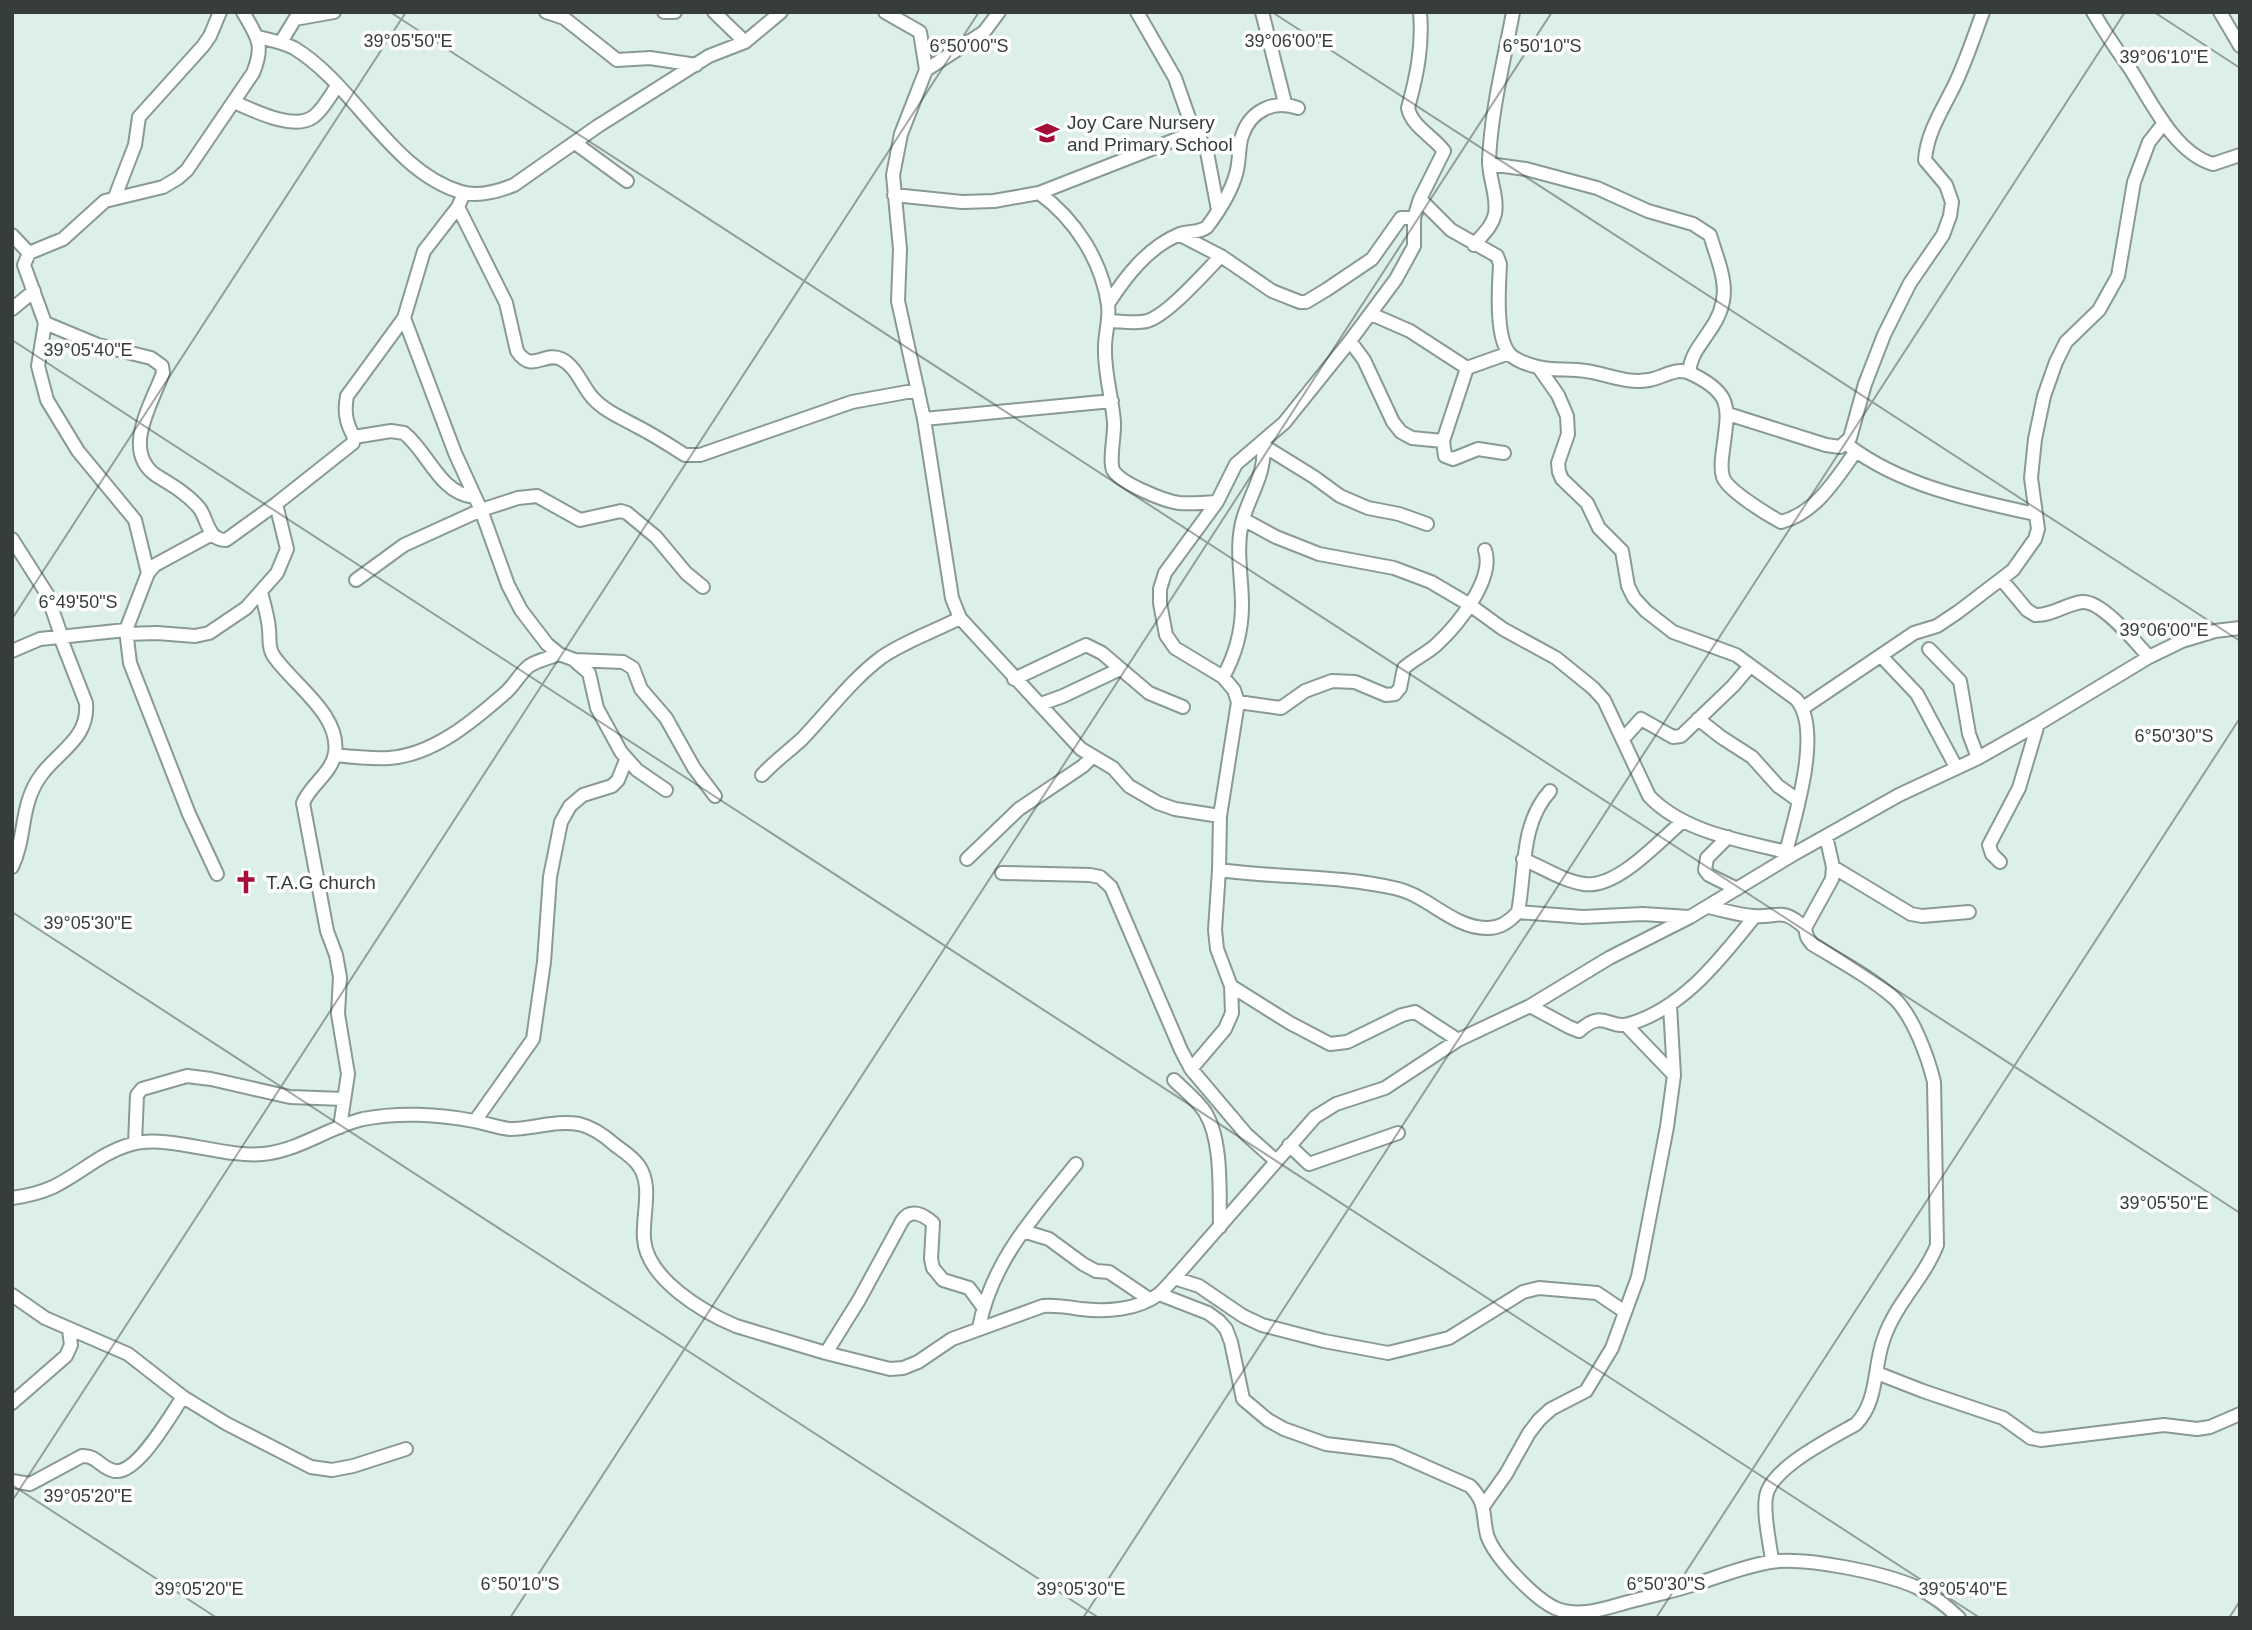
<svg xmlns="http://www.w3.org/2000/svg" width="2252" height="1630" font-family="Helvetica,sans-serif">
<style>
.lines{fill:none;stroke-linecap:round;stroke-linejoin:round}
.minor-casing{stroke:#899a94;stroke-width:16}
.minor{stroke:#fff;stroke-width:12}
.ticks{fill:none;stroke:#363d3b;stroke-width:2;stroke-opacity:0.45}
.labels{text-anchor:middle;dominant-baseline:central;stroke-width:7;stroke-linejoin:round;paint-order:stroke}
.poi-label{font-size:19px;fill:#363d3b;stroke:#fff;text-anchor:start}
.ticks-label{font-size:18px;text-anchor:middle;fill:#363d3b;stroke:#fff;stroke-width:7;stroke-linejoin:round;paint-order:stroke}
</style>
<rect width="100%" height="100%" fill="#ddefe9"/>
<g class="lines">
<g class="minor-casing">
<path id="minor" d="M 546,12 L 564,18 L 617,60 L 650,58 L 696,65
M 664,12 L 675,12
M 714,12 L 745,42
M 885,12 L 920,32 L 926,70
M 999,12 L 984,32 L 926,70 L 901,134 L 893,175 L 900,249 L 898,301 L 924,419 L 952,598 L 960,618 L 1081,749 L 1113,768 L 1129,786 L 1158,803 L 1175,809 L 1220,816
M 1137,12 L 1175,78 L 1189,118 L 1207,152 L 1218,210
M 1262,12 L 1285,103
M 2093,12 C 2104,31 2116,49 2129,67 C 2150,99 2174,153 2213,164 L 2240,155
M 2220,12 L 2240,46
M 258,37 C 270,40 282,42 294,48 C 355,85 391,171 461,192 C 477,197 499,191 514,185 L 598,126 L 709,56 L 745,42 L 781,12
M 281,42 L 295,19 L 334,12
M 234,102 C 253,110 293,131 313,117 C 323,110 330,96 337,86
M 575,143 L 627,181
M 1489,164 L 1526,169 L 1597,188 L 1648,211 L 1693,224 L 1710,235 C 1722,274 1735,297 1708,333 C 1699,347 1691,355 1689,372
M 1039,193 L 1195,132
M 894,195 L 962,202 L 994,201 L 1039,193 C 1075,219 1102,261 1108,305 C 1110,319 1105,333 1105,347 C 1104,372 1112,397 1114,422 C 1115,434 1109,460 1113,470 C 1120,483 1164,501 1179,503 C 1191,504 1204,503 1217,502
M 115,197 L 135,145 L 139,117 L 203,46 L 210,36 L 220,12
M 1420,199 L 1451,230 L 1497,256 L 1500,264 C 1499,285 1495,336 1509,353 C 1514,360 1529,365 1538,367 C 1552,371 1570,368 1586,371 C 1607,374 1626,384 1649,380 C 1666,377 1676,365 1694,375 C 1734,395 1728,410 1723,450 C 1722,458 1720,468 1723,477 C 1727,490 1768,515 1781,522 C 1816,513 1836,479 1856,451
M 458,207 L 506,303 L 517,351 C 532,374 544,351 561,359 C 576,366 582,386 592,397 C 604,411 622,418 638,427 C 654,435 669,445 685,455 L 700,455 L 852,402 L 918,390
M 12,235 L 29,253
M 1180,235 L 1221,256 L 1272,291 L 1300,302 L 1306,302 L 1326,290 L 1372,259 L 1401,218 L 1414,218
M 1474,245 C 1482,235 1492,227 1495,214 C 1498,196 1489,179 1489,161 C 1491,111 1504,61 1513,12
M 1108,304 C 1126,276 1148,247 1180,234 C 1190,231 1199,233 1207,227 C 1219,211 1231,192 1236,174 C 1240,161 1238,148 1242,136 C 1250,111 1274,99 1298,108
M 12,309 L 34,291
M 1371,314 L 1410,331 L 1467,368 L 1509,353
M 404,318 L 455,453 L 481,510 L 508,585 L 521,610 L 547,644 L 559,654 L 575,660 L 623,662 L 633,668 L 641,689 L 666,718 L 694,768 L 715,796
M 1109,321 C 1120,321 1135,324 1147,321 C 1168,315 1205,272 1221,256
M 45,323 L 98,345 L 151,358 L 162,366 L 163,373 C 151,405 121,452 157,476 C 172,485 189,495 200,509 C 208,521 208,540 226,540 L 276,504 L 353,443 L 354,437 C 346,423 344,412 347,396 L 404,318 L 424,251 L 458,207 L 464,193
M 1350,341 L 1364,360 L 1393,422 L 1401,432 L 1412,438 L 1443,441
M 1467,368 L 1443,441 L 1445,456 L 1453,459 L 1478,449 L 1504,453
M 1539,368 L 1558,395 L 1567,416 L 1568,434 L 1558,463 L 1559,472 L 1562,479 L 1587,503 L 1599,528 L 1622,551 L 1628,586 L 1634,598 L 1646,611 L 1673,632 L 1736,655 L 1796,699 C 1823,729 1795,816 1786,852
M 1728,414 L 1826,445 L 1840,447 L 1850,438 L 1865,384 L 1884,335 L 1910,283 L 1943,235 L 1950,216 L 1952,202 L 1946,185 L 1925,160 C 1927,132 1943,109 1955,84 C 1966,61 1974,36 1983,12
M 924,419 L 1112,401
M 354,437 L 391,431 L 404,433 C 429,453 439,493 474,497
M 1264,446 L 1314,477 L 1340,496 L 1368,508 L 1399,514 L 1427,524
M 1849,446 C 1902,486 1971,500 2035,514
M 1243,519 L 1276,537 L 1319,554 L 1394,568 L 1431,582 L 1470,605 L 1503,629 L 1556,658 L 1593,688 L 1604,700 L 1649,796 C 1685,834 1745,841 1794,854
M 212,534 L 155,565 L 148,573 L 126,630 L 130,663 L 189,814 L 217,874
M 12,539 L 47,594 L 62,638
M 148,573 L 135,520 L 78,451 L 47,400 L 38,366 L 45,323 L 24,265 L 29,253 L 63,239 L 105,201 L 163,187 L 178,178 L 187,170 L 253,73 C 265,44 257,37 243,12
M 356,580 L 404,545 L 481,510 L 518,498 L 537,496 L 580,520 L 621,511 L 627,513 L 656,537 L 686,573 L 703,587
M 2002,580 L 2027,610 L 2035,615 C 2051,616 2066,604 2082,602 C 2102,600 2136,643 2149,657
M 261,592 C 264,604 268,617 269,629 C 270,638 268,647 273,655 C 291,683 341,714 335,753 C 332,773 310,785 303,803 L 327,931 L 336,955 L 340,977 L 338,1014 L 348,1074 L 340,1127
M 126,634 L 157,633 L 195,636 L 209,633 L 246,608 L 277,573 L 287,549 L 276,504
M 1929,649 L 1960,681 L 1969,734 L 1978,758
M 12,651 L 40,639 L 126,630
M 1882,657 L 1917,694 L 1956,767
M 575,661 L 589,673 L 597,708 L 621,752 L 637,770 L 666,790
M 1223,677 C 1236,654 1242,632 1242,605 C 1242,576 1235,548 1243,519 C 1251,492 1267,472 1263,442
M 1014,679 L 1086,645 L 1102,653 L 1149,693 L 1183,707
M 1238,702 L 1281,708 L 1305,691 L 1332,681 L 1355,682 L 1386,695 L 1395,694 L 1400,688 L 1404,668 C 1414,659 1426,654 1436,645 C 1457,626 1495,579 1485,550
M 1041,704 L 1063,696 L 1120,669
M 1803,708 L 1914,633 L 1937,626 L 1958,612 L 2013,570 L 2035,539 L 2038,529 L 2031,478 L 2035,439 L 2044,396 L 2056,362 L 2066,342 L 2099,310 L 2118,276 L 2134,182 L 2149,142 L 2164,123
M 1698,719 L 1721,737 L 1752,757 L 1778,786 L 1799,801
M 1623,739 L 1641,719 L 1673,737 L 1681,736 L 1733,686 L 1750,666
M 335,755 C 353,757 371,759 389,758 C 433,755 472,722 504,694 C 514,686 520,673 529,666 C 538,660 550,658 559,654
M 762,775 C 774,762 789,751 802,739 C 829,711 851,680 882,657 C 905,641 935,631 960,618
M 1728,837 L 1707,858 L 1705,870 L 1709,875 L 1737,889
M 967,859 L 1019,809 L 1083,766 L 1093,756
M 1523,859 C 1542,867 1563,881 1584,884 C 1617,889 1659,841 1683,821
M 2000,862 L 1992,854 L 1989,845 L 2019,788 L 2038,724
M 12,867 C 27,836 19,804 42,774 C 60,750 89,738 86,703 L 61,639
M 1833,867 L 1911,914 L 1922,916 L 1969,912
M 1219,870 C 1277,878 1337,875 1394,888 C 1428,895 1451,927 1486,928 C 1499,929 1510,921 1518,912 C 1526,870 1520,824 1550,791
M 1002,873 L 1090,875 L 1100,877 L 1111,887 L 1181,1050 L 1191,1069
M 1708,907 C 1723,910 1738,915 1753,916 C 1779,918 1781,906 1805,928
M 1518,912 L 1583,917 L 1643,914 L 1689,917
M 1231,986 L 1290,1023 L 1330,1044 L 1347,1042 L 1402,1015 L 1415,1012 L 1458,1040
M 1530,1006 L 1569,1027 L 1579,1031 C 1604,1008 1609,1030 1629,1024 C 1684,1008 1721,958 1755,916
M 1626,1025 L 1674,1075
M 1174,1080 C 1184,1090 1197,1100 1205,1112 C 1223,1141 1219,1193 1220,1227
M 475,1121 L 533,1039 L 544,962 L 550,877 L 561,822 L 570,806 L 583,795 L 612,786 L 618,780 L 626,760
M 135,1143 L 137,1095 L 142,1089 L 187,1076 L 211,1079 L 290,1097 L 344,1099
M 1289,1145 L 1309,1164 L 1398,1133
M 1275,1160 L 1246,1134 L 1191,1069 L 1225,1029 L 1232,1013 L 1231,986 L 1217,949 L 1215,930 L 1219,870 L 1220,816 L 1238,702 L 1234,690 L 1223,677 L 1175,648 L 1166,635 L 1160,603 L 1160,589 L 1165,573 L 1217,502 L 1236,464 L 1284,423 L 1350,341 L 1396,279 L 1414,246 L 1414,218 L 1420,199 L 1444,151 C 1433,136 1412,127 1408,108 C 1417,75 1423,46 1420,12
M 12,1198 C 26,1196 40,1193 53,1187 C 80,1174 102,1152 132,1144 C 168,1134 224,1158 263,1154 C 298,1151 329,1127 363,1119 C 398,1112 439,1114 474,1121 C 486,1123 497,1128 510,1129 C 532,1129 556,1120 579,1124 C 592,1127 605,1136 615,1145 C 623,1151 633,1157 639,1166 C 653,1186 642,1216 644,1239 C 647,1279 703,1312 736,1326 L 826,1353 L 890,1369 L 903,1368 L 918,1362 L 952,1339 L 1043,1306 C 1056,1305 1067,1307 1081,1309 C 1106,1312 1138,1310 1159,1294 C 1166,1288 1172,1280 1178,1274 L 1315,1117 L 1336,1104 L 1385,1088 L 1458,1040 L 1530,1006 L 1609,958 L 1690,917 L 1794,854 L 1899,795 L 1978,758 L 2038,724 L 2149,657 L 2182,641 L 2215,631 L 2240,628
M 1023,1231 L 1049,1239 L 1083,1264 L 1096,1271 L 1109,1272 L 1149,1299
M 1174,1278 L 1199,1286 L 1243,1316 L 1262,1325 L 1324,1341 L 1388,1353 L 1449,1338 L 1523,1292 L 1539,1288 L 1597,1293 L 1625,1312
M 1159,1294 L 1208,1313 L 1219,1321 L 1226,1329 L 1231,1342 L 1243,1399 L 1268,1420 L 1284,1429 L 1326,1444 L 1393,1452 L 1470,1486 C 1487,1503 1482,1514 1487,1535 C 1494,1557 1534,1598 1555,1608 C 1580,1619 1608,1607 1632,1601 C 1655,1595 1677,1590 1699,1583 C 1723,1575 1746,1566 1770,1562 C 1804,1556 1884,1573 1916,1587 C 1932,1595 1946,1605 1959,1618
M 12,1295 L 45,1318 L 128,1354 L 183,1397 L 227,1424 L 311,1467 L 332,1470 L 353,1466 L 406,1449
M 979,1328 C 991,1262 1035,1215 1076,1164
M 826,1353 L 859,1300 L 902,1221 C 910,1208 923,1214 933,1223 L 931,1259 L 933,1268 L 943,1280 L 969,1288 L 983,1307
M 1877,1373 L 1923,1391 L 2003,1418 L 2031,1438 L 2041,1440 L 2164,1425 L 2197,1429 L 2210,1427 L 2240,1414
M 12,1403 L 66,1356 L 71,1345 L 69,1330
M 12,1481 L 30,1484 L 82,1456 C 97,1455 101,1469 115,1471 C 138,1474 171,1414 183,1397
M 1484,1505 L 1506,1474 L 1529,1433 L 1539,1420 L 1551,1409 L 1586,1391 L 1612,1348 L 1638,1277 L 1667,1127 L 1674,1075 L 1670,1006
M 1772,1561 C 1770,1543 1763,1515 1766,1497 C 1770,1468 1832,1438 1856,1424 C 1879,1400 1873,1367 1884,1338 C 1896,1303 1925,1277 1937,1245 L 1934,1082 C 1928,1057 1913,1016 1894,998 C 1870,977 1840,961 1812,944 L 1807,937 L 1805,928 L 1832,879 L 1833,867 L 1826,836"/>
</g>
<use href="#minor" class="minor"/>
</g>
<path class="ticks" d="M 390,12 L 2240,1213M 1272,12 L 2240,641M 2154,12 L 2240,68M 12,340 L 1980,1618M 12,619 L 406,12M 12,912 L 1099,1618M 12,1485 L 217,1618M 12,1501 L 979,12M 510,1618 L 1552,12M 1083,1618 L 2125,12M 1656,1618 L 2240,718M 2229,1618 L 2240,1601"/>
<defs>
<g id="school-bare" transform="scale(1.89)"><path d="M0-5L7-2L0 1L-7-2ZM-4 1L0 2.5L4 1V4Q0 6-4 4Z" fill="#a60c38" stroke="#fff" stroke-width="2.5" paint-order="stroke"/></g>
<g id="church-bare" transform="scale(1.89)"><path d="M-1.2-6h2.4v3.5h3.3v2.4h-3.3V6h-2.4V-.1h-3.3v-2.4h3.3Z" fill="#a60c38" stroke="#fff" stroke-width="2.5" paint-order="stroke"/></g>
</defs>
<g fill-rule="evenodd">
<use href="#school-bare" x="1047" y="133"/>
<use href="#church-bare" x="246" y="882"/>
</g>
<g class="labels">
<g class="poi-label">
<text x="1067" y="122">Joy Care Nursery<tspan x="1067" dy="22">and Primary School</tspan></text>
<text x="266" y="882">T.A.G church</text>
</g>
</g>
<g class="ticks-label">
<text x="408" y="47">39°05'50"E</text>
<text x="1289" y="47">39°06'00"E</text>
<text x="969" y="52">6°50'00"S</text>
<text x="1542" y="52">6°50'10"S</text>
<text x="2164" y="63">39°06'10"E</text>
<text x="88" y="356">39°05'40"E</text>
<text x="78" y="608">6°49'50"S</text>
<text x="2164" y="636">39°06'00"E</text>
<text x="2174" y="742">6°50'30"S</text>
<text x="88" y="929">39°05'30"E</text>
<text x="2164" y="1209">39°05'50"E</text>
<text x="88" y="1502">39°05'20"E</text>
<text x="520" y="1590">6°50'10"S</text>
<text x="1666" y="1590">6°50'30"S</text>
<text x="199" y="1595">39°05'20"E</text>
<text x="1081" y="1595">39°05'30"E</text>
<text x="1963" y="1595">39°05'40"E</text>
</g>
<rect width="2252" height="1630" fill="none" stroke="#363d3b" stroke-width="28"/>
</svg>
